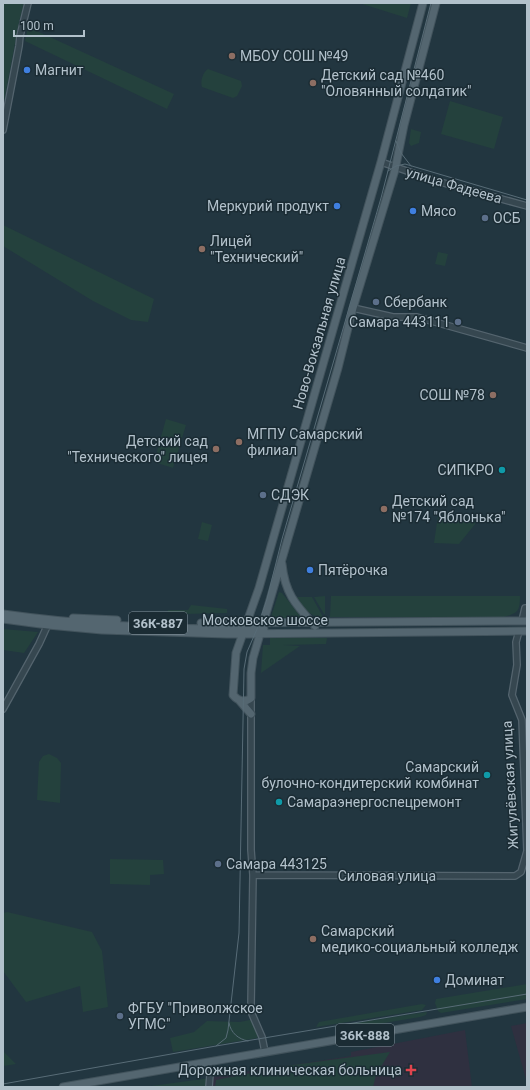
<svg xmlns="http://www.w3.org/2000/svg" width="530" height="1090" font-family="Roboto,sans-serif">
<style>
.medical{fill:#2f3040}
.green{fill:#24413d}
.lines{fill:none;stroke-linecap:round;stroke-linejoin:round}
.minor-casing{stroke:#54646e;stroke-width:8}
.major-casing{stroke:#42535c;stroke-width:9}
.minor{stroke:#364750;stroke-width:5.5}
.major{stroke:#546670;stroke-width:7}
.tram{stroke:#586c77;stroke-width:1}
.education-dot{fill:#8d6e63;stroke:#1b2c34;stroke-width:1.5}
.shop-dot{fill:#3f7fe0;stroke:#1b2c34;stroke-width:1.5}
.service-dot{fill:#5c6f8a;stroke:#1b2c34;stroke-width:1.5}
.culture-dot{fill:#0f9aa8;stroke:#1b2c34;stroke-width:1.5}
.health-dot{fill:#e0444e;stroke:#1b2c34;stroke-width:1.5}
.labels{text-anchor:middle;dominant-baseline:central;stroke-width:3;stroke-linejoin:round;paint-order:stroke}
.shield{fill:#1b2c34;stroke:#85949e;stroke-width:1}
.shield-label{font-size:13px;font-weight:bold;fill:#b2c1cb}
.poi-label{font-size:14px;fill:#b2c1cb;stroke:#1b2c34;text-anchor:start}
.street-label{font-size:14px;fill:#b2c1cb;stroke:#1b2c34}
</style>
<rect width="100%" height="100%" fill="#223640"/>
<path class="medical" d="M 527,1023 L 527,1083 L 511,1026 Z
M 465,1030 L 472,1087 L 212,1087 L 212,1077 L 351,1056 L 351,1052 Z"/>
<path class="green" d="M 3,3 L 24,3 L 19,22 L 3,107 Z
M 359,3 L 411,3 L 407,18 Z
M 28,27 L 174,94 L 167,109 L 25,41 Z
M 208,69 L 241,81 L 242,86 L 237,96 L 233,98 L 202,87 C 200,81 203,72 208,69 Z
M 450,101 L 503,117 L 494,149 L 441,134 Z
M 411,129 L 421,132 L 419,143 L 411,146 L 409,143 Z
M 3,225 L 154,299 L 148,322 L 131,320 L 93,301 L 3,246 Z
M 438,252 L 448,254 L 445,266 L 435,264 Z
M 166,419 L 186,425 L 173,468 L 154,462 Z
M 438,516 L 476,523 L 459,544 L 434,543 Z
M 202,522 L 212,525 L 208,541 L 198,539 Z
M 279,592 L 282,593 L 303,619 L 272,620 L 271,617 Z
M 325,596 L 325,614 L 324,614 L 314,597 Z
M 331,596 L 520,596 C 520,611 518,613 504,617 L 330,617 Z
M 297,597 L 312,597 L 323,617 C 309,617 304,608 297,597 Z
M 191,605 L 227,609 L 227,613 L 184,614 L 178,619 L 165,618 L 168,610 L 188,610 Z
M 3,629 L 38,632 L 24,653 L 3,650 Z
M 270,637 L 327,638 L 326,644 L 283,645 L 300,646 L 261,673 L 263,645 L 270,645 Z
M 49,754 L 57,758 L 61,763 L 60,803 L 37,800 L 39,762 L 43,756 Z
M 110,859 L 163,860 L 164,874 L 150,875 L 150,885 L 110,884 Z
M 7,912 L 92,932 L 102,951 L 108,1007 L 83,1012 L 80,986 L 26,1002 L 3,971 L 3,913 Z
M 527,984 L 527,999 L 441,1013 L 438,1011 L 435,1003 L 436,999 Z
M 422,1004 L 426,1005 L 422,1010 L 316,1027 L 319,1022 Z
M 427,1012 L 426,1015 L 420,1017 L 342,1030 L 342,1025 Z
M 254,1019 L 261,1034 L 257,1038 L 173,1052 L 170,1038 L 194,1032 L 207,1021 L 240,1022 Z
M 3,1051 L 16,1064 L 3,1066 Z
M 390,1052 L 376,1075 L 373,1087 L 215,1087 L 216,1080 L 285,1066 Z
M 210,1078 L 209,1087 L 144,1087 Z"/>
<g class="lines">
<g class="minor-casing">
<path id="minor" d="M 3,130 L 19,46 L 20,36 L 28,3
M 381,162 L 433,180 L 527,206
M 353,308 L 393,317 L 417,317 L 527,348
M 522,621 L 525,608 L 527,608
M 251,698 L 251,850 L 253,875 L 251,1005 L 252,1014 L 262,1037 L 265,1052
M 3,709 L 39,644 L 49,622
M 253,875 L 515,876 L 521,872 L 527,851 L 522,720 L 512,695 L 517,665 L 516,642 L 519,631
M 209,1087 L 211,1062"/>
</g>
<g class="major-casing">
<path id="major" d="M 423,3 L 381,162 L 352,263 L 259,588 L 236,653 L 233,695 C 238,701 245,703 251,698 L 251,673 L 253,658 L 338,368 L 353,308 L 395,170 L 404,125 L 436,3
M 282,564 C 285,594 296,605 315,626
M 3,614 C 89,626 177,630 264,629
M 73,618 L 117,620
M 3,619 L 48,625 L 102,630 L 227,634 L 527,631
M 201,623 L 527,621
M 239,700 L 251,714
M 63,1087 L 527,1007"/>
</g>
<use href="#minor" class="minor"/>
<use href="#major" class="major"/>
<path class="tram" d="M 396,141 L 401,153 L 411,166
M 388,171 L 396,166 L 405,164 L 527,200
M 229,1023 C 231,1033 238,1039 248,1041
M 216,1046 L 226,1038 L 228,1030 L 239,933 L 244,669 L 247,652 L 257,629 L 267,599 L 282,539 L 381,198 L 431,3
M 3,1084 L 216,1046 L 527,994"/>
</g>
<g class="education-dot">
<circle cx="232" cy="56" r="4"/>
<circle cx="313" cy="83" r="4"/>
<circle cx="202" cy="249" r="4"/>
<circle cx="493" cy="395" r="4"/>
<circle cx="239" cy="442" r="4"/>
<circle cx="216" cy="449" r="4"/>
<circle cx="384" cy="509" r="4"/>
<circle cx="313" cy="939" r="4"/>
</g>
<g class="shop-dot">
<circle cx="27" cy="70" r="4"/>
<circle cx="337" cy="206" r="4"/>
<circle cx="413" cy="211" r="4"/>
<circle cx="310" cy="570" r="4"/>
<circle cx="437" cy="980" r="4"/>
</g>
<g class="service-dot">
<circle cx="485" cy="218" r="4"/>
<circle cx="376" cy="302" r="4"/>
<circle cx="458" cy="322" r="4"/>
<circle cx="263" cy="495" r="4"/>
<circle cx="218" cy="864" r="4"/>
<circle cx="120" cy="1016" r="4"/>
</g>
<g class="culture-dot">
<circle cx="502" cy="470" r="4"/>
<circle cx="487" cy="775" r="4"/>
<circle cx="279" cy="802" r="4"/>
</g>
<path class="health-dot" d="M409 1064h4v4h4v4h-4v4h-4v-4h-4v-4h4z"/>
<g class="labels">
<g class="shield">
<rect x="129" y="612" width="58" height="22" rx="3"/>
<rect x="336" y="1024" width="58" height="22" rx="3"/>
</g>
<g class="shield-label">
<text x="158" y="623">36К-887</text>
<text x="365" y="1035">36К-888</text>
</g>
<g class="poi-label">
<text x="240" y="56">МБОУ СОШ №49</text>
<text x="35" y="70">Магнит</text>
<text x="321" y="75">Детский сад №460<tspan x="321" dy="16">"Оловянный солдатик"</tspan></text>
<text x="329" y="206" text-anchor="end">Меркурий продукт</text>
<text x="421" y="211">Мясо</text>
<text x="493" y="218">ОСБ</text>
<text x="210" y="241">Лицей<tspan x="210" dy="16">"Технический"</tspan></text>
<text x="384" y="302">Сбербанк</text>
<text x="450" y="322" text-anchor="end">Самара 443111</text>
<text x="485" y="395" text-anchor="end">СОШ №78</text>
<text x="247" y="434">МГПУ Самарский<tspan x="247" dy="16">филиал</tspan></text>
<text x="208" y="441" text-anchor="end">Детский сад<tspan x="208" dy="16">"Технического" лицея</tspan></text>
<text x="494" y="470" text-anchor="end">СИПКРО</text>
<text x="271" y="495">СДЭК</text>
<text x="392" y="501">Детский сад<tspan x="392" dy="16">№174 "Яблонька"</tspan></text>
<text x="318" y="570">Пятёрочка</text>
<text x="479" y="767" text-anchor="end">Самарский<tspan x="479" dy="16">булочно-кондитерский комбинат</tspan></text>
<text x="287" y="802">Самараэнергоспецремонт</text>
<text x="226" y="864">Самара 443125</text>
<text x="321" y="931">Самарский<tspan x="321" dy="16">медико-социальный колледж</tspan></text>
<text x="445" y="980">Доминат</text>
<text x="128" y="1008">ФГБУ "Приволжское<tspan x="128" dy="16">УГМС"</tspan></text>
<text x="402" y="1070" text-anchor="end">Дорожная клиническая больница</text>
</g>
<g class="street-label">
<text transform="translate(454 185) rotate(16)">улица Фадеева</text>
<text transform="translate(319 333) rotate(-74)">Ново-Вокзальная улица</text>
<text x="265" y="620">Московское шоссе</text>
<text transform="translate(510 785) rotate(-93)">Жигулёвская улица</text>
<text x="387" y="876">Силовая улица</text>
</g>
</g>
<rect width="530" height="1090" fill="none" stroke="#b2c1cb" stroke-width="8"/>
<path d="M14 30v6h70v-6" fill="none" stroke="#b2c1cb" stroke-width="2"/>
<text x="20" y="30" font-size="12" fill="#b2c1cb" stroke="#1b2c34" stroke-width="3" paint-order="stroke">100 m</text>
</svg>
